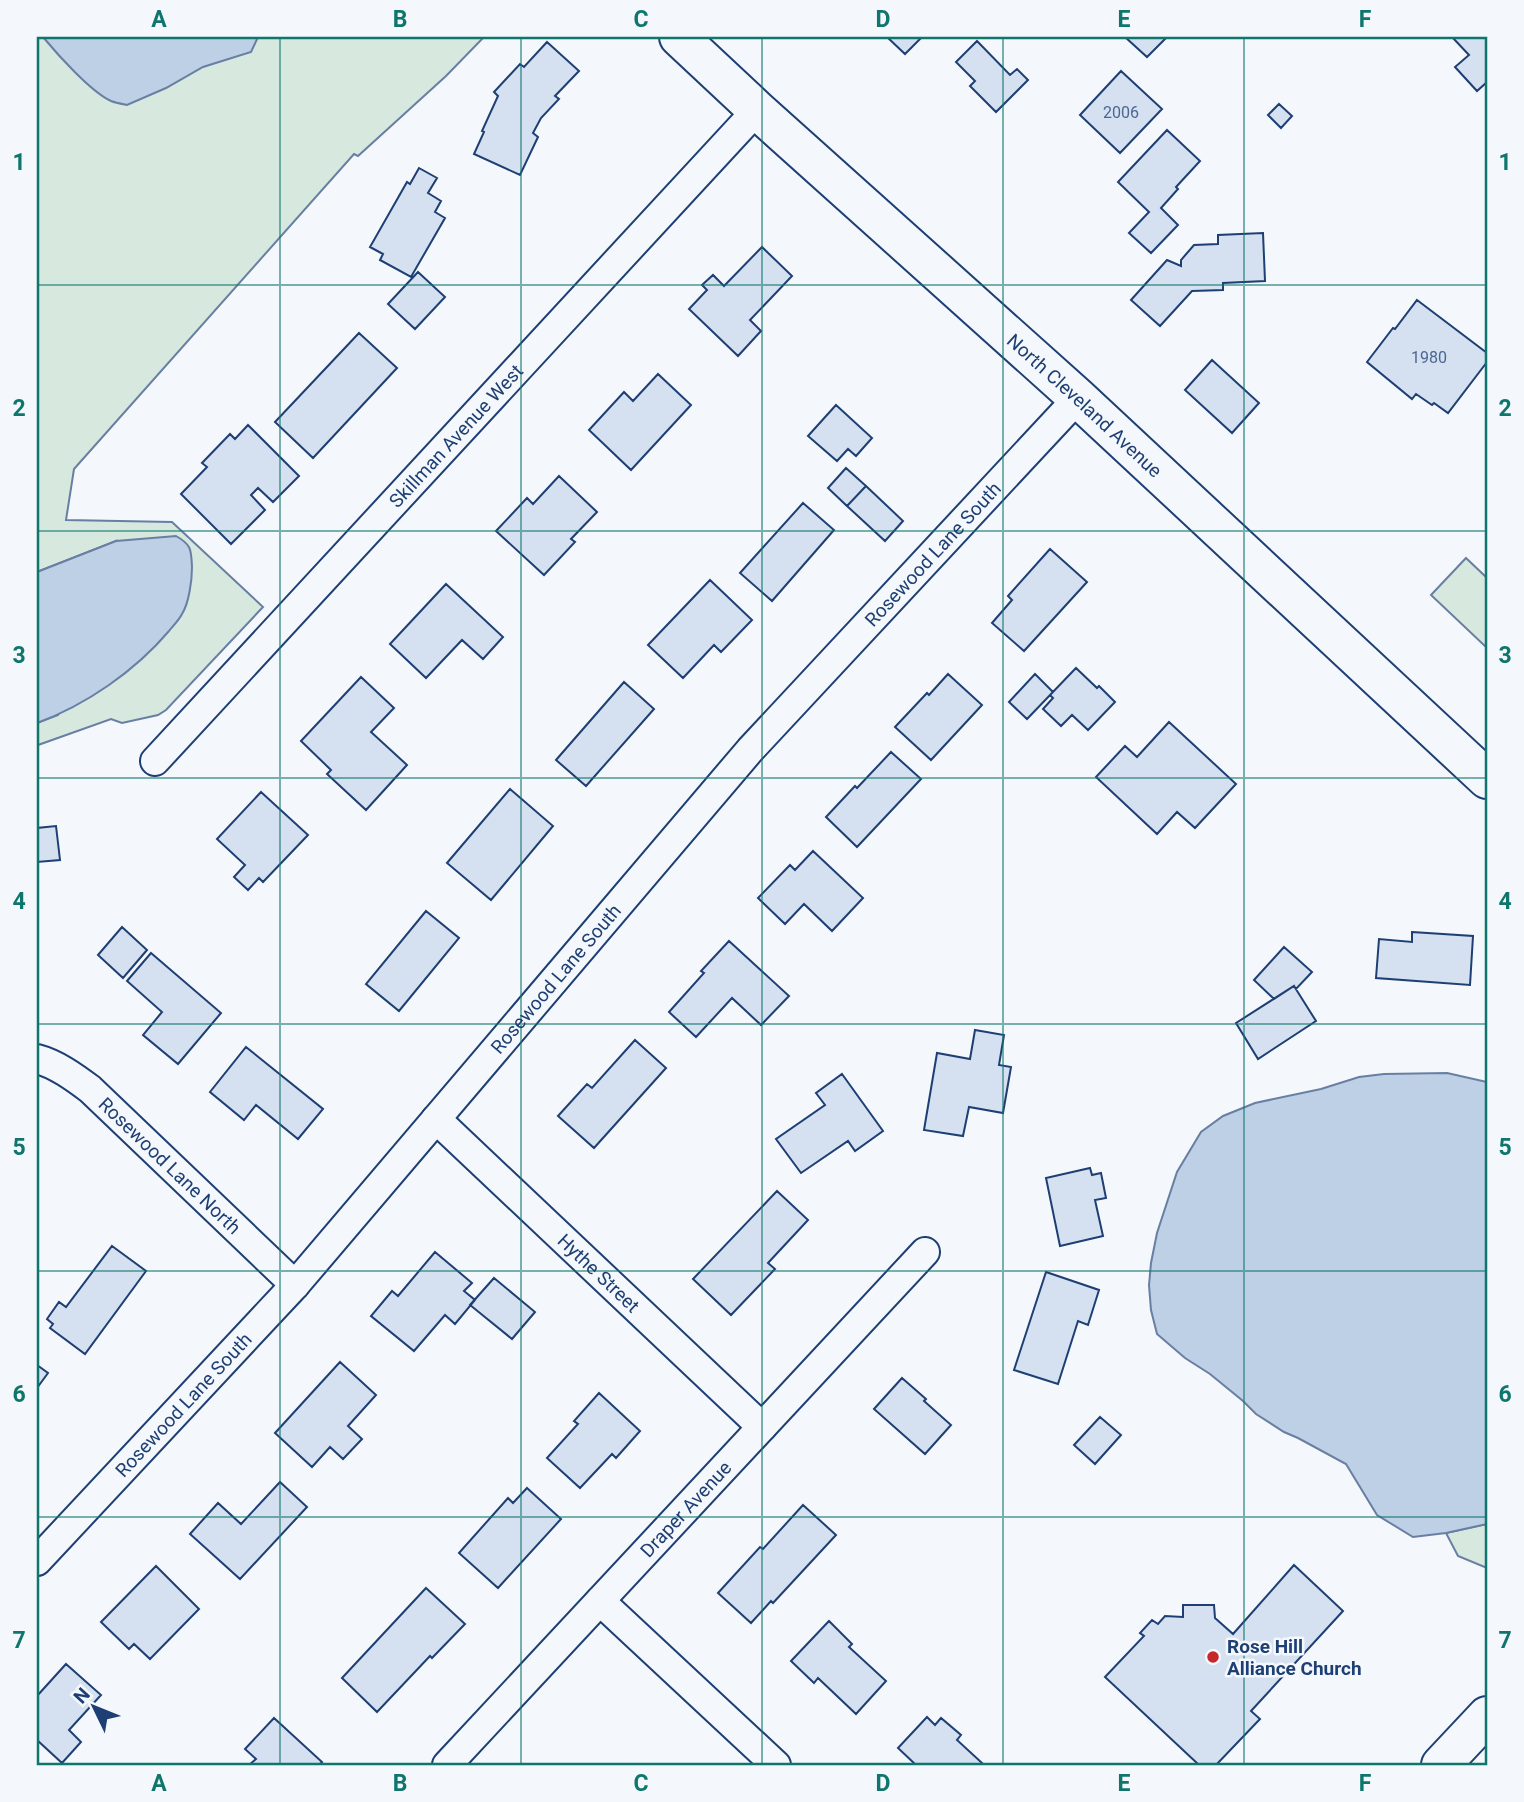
<svg xmlns="http://www.w3.org/2000/svg" width="1524" height="1802" font-family="Roboto,sans-serif">
<style>
.green{fill:#d7e8df;stroke:#687fa3;stroke-width:2}
.water{fill:#bed0e5;stroke:#687fa3;stroke-width:2}
.building{fill:#d5e0f0;stroke:#1d3f73;stroke-width:2}
.lines{fill:none;stroke-linecap:round;stroke-linejoin:round}
.street-casing{stroke:#1d3f73;stroke-width:32}
.secondary-casing{stroke:#1d3f73;stroke-width:42}
.street{stroke:#f4f7fb;stroke-width:28}
.secondary{stroke:#f4f7fb;stroke-width:38}
.grid{fill:none;stroke:#0f766e;stroke-width:2;stroke-opacity:0.55}
.poi-dot{fill:#c62828;stroke:#f4f7fb;stroke-width:2.5}
.labels{text-anchor:middle;dominant-baseline:central;stroke-width:5;stroke-linejoin:round;paint-order:stroke}
.number-label{font-size:16px;fill:#4b6792}
.street-label{font-size:19px;fill:#1d3f73;stroke:#f4f7fb}
.poi-label{font-size:19px;font-weight:bold;fill:#1d3f73;stroke:#f4f7fb;text-anchor:start}
.neatline{fill:none;stroke:#0f766e;stroke-width:2.5}
.grid-label{font-size:23px;text-anchor:middle;font-weight:bold;fill:#0f766e}
</style>
<rect width="100%" height="100%" fill="#f4f7fb"/>
<path class="green" d="M 37,37 L 484,37 L 446,76 L 358,156 L 354,154 L 74,469 L 66,520 L 172,522 L 263,607 L 166,710 L 158,715 L 122,723 L 111,719 L 38,745 L 37,723 L 58,715 L 116,541 L 37,572 Z
M 1466,558 L 1487,578 L 1487,648 L 1431,595 Z
M 1487,1524 L 1487,1568 L 1458,1556 L 1446,1533 Z"/>
<path class="water" d="M 43,37 L 258,37 L 251,52 L 203,67 L 166,88 L 127,105 C 122,104 116,103 111,101 C 91,92 57,54 43,37 Z
M 176,536 C 192,545 191,550 192,567 C 192,580 189,603 182,614 C 179,620 173,626 169,631 C 135,671 86,705 37,723 L 37,572 L 116,541 Z
M 1447,1073 L 1487,1082 L 1487,1524 L 1446,1533 L 1413,1537 L 1377,1515 L 1346,1464 L 1298,1438 L 1284,1432 L 1256,1414 L 1243,1401 L 1210,1374 L 1185,1358 L 1157,1334 L 1151,1310 L 1149,1285 L 1151,1263 L 1157,1233 L 1177,1172 L 1201,1132 L 1223,1116 L 1255,1103 L 1321,1089 L 1359,1077 L 1384,1074 Z"/>
<path class="building" d="M 887,37 L 922,37 L 905,54 Z
M 1125,37 L 1167,37 L 1147,57 Z
M 1452,37 L 1487,37 L 1487,82 L 1477,91 L 1455,67 L 1469,55 Z
M 977,41 L 1010,75 L 1017,69 L 1028,80 L 996,112 L 970,86 L 975,81 L 956,62 Z
M 547,42 L 579,71 L 555,96 L 559,99 L 541,118 L 533,133 L 538,137 L 520,175 L 474,154 L 484,132 L 482,131 L 498,96 L 494,92 L 520,64 L 524,67 Z
M 1121,71 L 1162,109 L 1120,153 L 1080,115 Z
M 1279,104 L 1292,116 L 1281,128 L 1268,115 Z
M 1167,130 L 1200,161 L 1176,187 L 1178,189 L 1161,208 L 1178,225 L 1151,253 L 1129,233 L 1149,212 L 1118,182 Z
M 419,168 L 437,178 L 428,193 L 441,201 L 435,212 L 445,218 L 411,277 L 380,260 L 383,254 L 370,247 L 407,182 L 410,184 Z
M 1263,233 L 1265,281 L 1223,283 L 1223,290 L 1192,291 L 1160,326 L 1131,300 L 1167,260 L 1181,266 L 1181,260 L 1194,245 L 1218,244 L 1218,235 Z
M 762,247 L 792,276 L 750,320 L 761,331 L 738,356 L 689,309 L 707,290 L 702,285 L 713,275 L 724,286 Z
M 418,272 L 445,297 L 415,329 L 388,304 Z
M 1417,300 L 1487,353 L 1487,362 L 1448,413 L 1434,403 L 1432,405 L 1416,394 L 1412,399 L 1367,362 L 1393,328 L 1395,329 Z
M 359,333 L 397,368 L 313,458 L 275,422 Z
M 1212,360 L 1259,403 L 1232,433 L 1185,390 Z
M 658,374 L 691,405 L 631,470 L 589,430 L 624,392 L 633,401 Z
M 836,405 L 872,438 L 856,456 L 848,449 L 837,461 L 808,436 Z
M 248,425 L 299,476 L 273,502 L 258,488 L 251,495 L 265,510 L 231,544 L 181,494 L 207,467 L 202,463 L 230,434 L 235,439 Z
M 846,468 L 866,486 L 847,506 L 828,488 Z
M 559,476 L 597,512 L 571,539 L 575,542 L 544,575 L 496,531 L 527,498 L 533,504 Z
M 866,486 L 903,521 L 885,541 L 847,506 Z
M 803,503 L 834,530 L 772,601 L 740,573 Z
M 1050,549 L 1087,582 L 1024,651 L 992,623 L 1012,600 L 1008,596 Z
M 710,580 L 752,620 L 721,652 L 714,645 L 683,678 L 648,645 Z
M 446,584 L 503,637 L 483,659 L 462,640 L 426,678 L 390,644 Z
M 1076,668 L 1097,688 L 1099,686 L 1115,702 L 1088,730 L 1072,715 L 1061,726 L 1043,709 L 1053,698 L 1050,695 Z
M 948,674 L 982,705 L 931,760 L 895,727 L 927,693 L 929,695 Z
M 1035,674 L 1053,692 L 1027,719 L 1009,702 Z
M 361,677 L 394,708 L 371,732 L 407,765 L 366,810 L 327,774 L 331,770 L 301,741 Z
M 624,682 L 654,709 L 586,786 L 556,760 Z
M 1169,722 L 1236,784 L 1195,828 L 1177,812 L 1157,834 L 1096,777 L 1125,746 L 1137,757 Z
M 891,752 L 921,779 L 857,847 L 826,817 L 855,786 L 857,788 Z
M 510,789 L 553,826 L 491,900 L 447,863 Z
M 261,792 L 308,835 L 263,882 L 259,878 L 248,890 L 234,877 L 245,865 L 217,839 Z
M 56,826 L 60,860 L 37,862 L 37,828 Z
M 813,851 L 863,898 L 832,931 L 804,904 L 785,924 L 758,898 L 790,865 L 795,870 Z
M 426,911 L 459,938 L 399,1011 L 366,984 Z
M 122,927 L 147,950 L 123,978 L 98,955 Z
M 1412,932 L 1473,936 L 1470,985 L 1376,978 L 1379,939 L 1412,942 Z
M 729,941 L 789,996 L 761,1025 L 732,998 L 696,1037 L 669,1012 L 704,973 L 701,971 Z
M 1284,947 L 1312,972 L 1296,989 L 1294,986 L 1274,999 L 1254,980 Z
M 151,953 L 221,1013 L 178,1064 L 143,1035 L 162,1012 L 127,981 Z
M 1294,986 L 1316,1021 L 1258,1059 L 1236,1023 Z
M 975,1030 L 1004,1035 L 999,1065 L 1011,1067 L 1003,1113 L 969,1107 L 963,1136 L 924,1130 L 937,1053 L 970,1059 Z
M 635,1040 L 666,1068 L 594,1148 L 558,1116 L 587,1084 L 592,1088 Z
M 246,1047 L 323,1109 L 298,1139 L 256,1105 L 244,1120 L 210,1092 Z
M 842,1074 L 883,1131 L 855,1151 L 848,1141 L 801,1173 L 776,1139 L 825,1105 L 816,1093 Z
M 1090,1168 L 1092,1175 L 1101,1173 L 1106,1198 L 1095,1200 L 1103,1236 L 1060,1246 L 1046,1178 Z
M 777,1191 L 808,1220 L 768,1263 L 775,1269 L 731,1315 L 693,1279 Z
M 112,1246 L 146,1271 L 85,1354 L 50,1328 L 53,1324 L 47,1319 L 59,1302 L 66,1307 Z
M 435,1252 L 472,1283 L 464,1291 L 475,1300 L 455,1324 L 445,1315 L 414,1351 L 371,1316 L 392,1291 L 398,1296 Z
M 1046,1272 L 1099,1290 L 1088,1325 L 1078,1321 L 1058,1384 L 1014,1370 Z
M 494,1278 L 535,1312 L 512,1339 L 470,1305 Z
M 340,1362 L 376,1395 L 348,1426 L 362,1439 L 343,1459 L 330,1447 L 312,1467 L 275,1433 Z
M 37,1365 L 48,1373 L 37,1388 Z
M 902,1378 L 926,1399 L 924,1401 L 951,1425 L 925,1454 L 874,1409 Z
M 599,1393 L 640,1431 L 616,1458 L 612,1454 L 580,1488 L 547,1458 L 578,1424 L 574,1421 Z
M 1100,1417 L 1121,1435 L 1095,1464 L 1074,1445 Z
M 280,1482 L 307,1507 L 240,1579 L 190,1534 L 218,1503 L 241,1524 Z
M 527,1488 L 561,1519 L 498,1588 L 459,1553 L 508,1498 L 513,1503 Z
M 803,1505 L 836,1535 L 773,1603 L 771,1601 L 751,1623 L 718,1593 L 760,1547 L 763,1549 Z
M 1294,1565 L 1343,1611 L 1251,1711 L 1260,1719 L 1216,1765 L 1199,1765 L 1105,1677 L 1144,1636 L 1140,1633 L 1152,1620 L 1158,1624 L 1165,1616 L 1183,1617 L 1183,1605 L 1214,1605 L 1215,1618 L 1233,1634 Z
M 156,1566 L 199,1609 L 150,1659 L 134,1644 L 129,1649 L 101,1622 Z
M 426,1588 L 465,1624 L 432,1658 L 430,1656 L 377,1712 L 342,1678 Z
M 829,1621 L 852,1644 L 849,1647 L 886,1681 L 856,1714 L 818,1678 L 814,1683 L 791,1661 Z
M 66,1664 L 101,1695 L 69,1730 L 81,1742 L 62,1763 L 37,1740 L 37,1696 Z
M 927,1717 L 935,1725 L 941,1718 L 961,1735 L 957,1740 L 982,1763 L 980,1765 L 916,1765 L 898,1748 Z
M 274,1718 L 322,1762 L 319,1765 L 249,1765 L 256,1759 L 245,1749 Z"/>
<g class="lines">
<g class="street-casing">
<g id="street">
<path id="s1" d="M 155,761 L 757,110"/>
<path id="s2" d="M 37,1059 C 56,1064 74,1077 90,1089 L 295,1285"/>
<path id="s3" d="M 436,1119 L 762,1427"/>
<path id="s4" d="M 37,1561 L 295,1285 L 750,750 L 1078,398"/>
<path d="M 600,1601 L 776,1765"/>
<path id="s5" d="M 447,1765 L 925,1252"/>
</g>
</g>
<g class="secondary-casing">
<g id="secondary">
<path id="s6" d="M 679,37 L 757,110 L 1078,398 L 1487,779"/>
<path d="M 1441,1765 L 1487,1716"/>
</g>
</g>
<use href="#street" class="street"/>
<use href="#secondary" class="secondary"/>
</g>
<path class="grid" d="M 280,37 L 280,1765M 521,37 L 521,1765M 762,37 L 762,1765M 1003,37 L 1003,1765M 1244,37 L 1244,1765M 37,285 L 1487,285M 37,531 L 1487,531M 37,778 L 1487,778M 37,1024 L 1487,1024M 37,1271 L 1487,1271M 37,1517 L 1487,1517"/>
<circle class="poi-dot" cx="1213" cy="1657" r="7"/>
<g class="labels">
<g class="number-label">
<text x="1121" y="112">2006</text>
<text x="1429" y="357">1980</text>
</g>
<g class="street-label">
<text stroke="none"><textPath href="#s6" startOffset="548">North Cleveland Avenue</textPath></text>
<text stroke="none"><textPath href="#s1" startOffset="443">Skillman Avenue West</textPath></text>
<text stroke="none"><textPath href="#s4" startOffset="1348">Rosewood Lane South</textPath></text>
<text stroke="none"><textPath href="#s4" startOffset="780">Rosewood Lane South</textPath></text>
<text stroke="none"><textPath href="#s2" startOffset="172">Rosewood Lane North</textPath></text>
<text stroke="none"><textPath href="#s3" startOffset="224">Hythe Street</textPath></text>
<text stroke="none"><textPath href="#s4" startOffset="214">Rosewood Lane South</textPath></text>
<text stroke="none"><textPath href="#s5" startOffset="350">Draper Avenue</textPath></text>
</g>
<g class="poi-label">
<text x="1227" y="1646">Rose Hill<tspan x="1227" dy="22">Alliance Church</tspan></text>
</g>
</g>
<rect width="1524" height="1802" fill="none" stroke="#f4f7fb" stroke-width="77"/>
<g transform="translate(94 1707) rotate(313)" stroke="#f4f7fb" stroke-width="5" paint-order="stroke">
<path d="M0-5L12 26L0 18L-12 26Z" fill="#1d3f73"/>
<text y="-10" font-size="19" font-weight="bold" text-anchor="middle" fill="#1d3f73">N</text>
</g>
<rect x="38" y="38" width="1448" height="1726" class="neatline"/>
<g class="grid-label">
<text x="159" y="27">A</text>
<text x="400" y="27">B</text>
<text x="641" y="27">C</text>
<text x="883" y="27">D</text>
<text x="1124" y="27">E</text>
<text x="1365" y="27">F</text>
<text x="19" y="170">1</text>
<text x="1505" y="170">1</text>
<text x="19" y="416">2</text>
<text x="1505" y="416">2</text>
<text x="19" y="663">3</text>
<text x="1505" y="663">3</text>
<text x="19" y="909">4</text>
<text x="1505" y="909">4</text>
<text x="19" y="1155">5</text>
<text x="1505" y="1155">5</text>
<text x="19" y="1402">6</text>
<text x="1505" y="1402">6</text>
<text x="19" y="1648">7</text>
<text x="1505" y="1648">7</text>
<text x="159" y="1791">A</text>
<text x="400" y="1791">B</text>
<text x="641" y="1791">C</text>
<text x="883" y="1791">D</text>
<text x="1124" y="1791">E</text>
<text x="1365" y="1791">F</text>
</g>
</svg>
